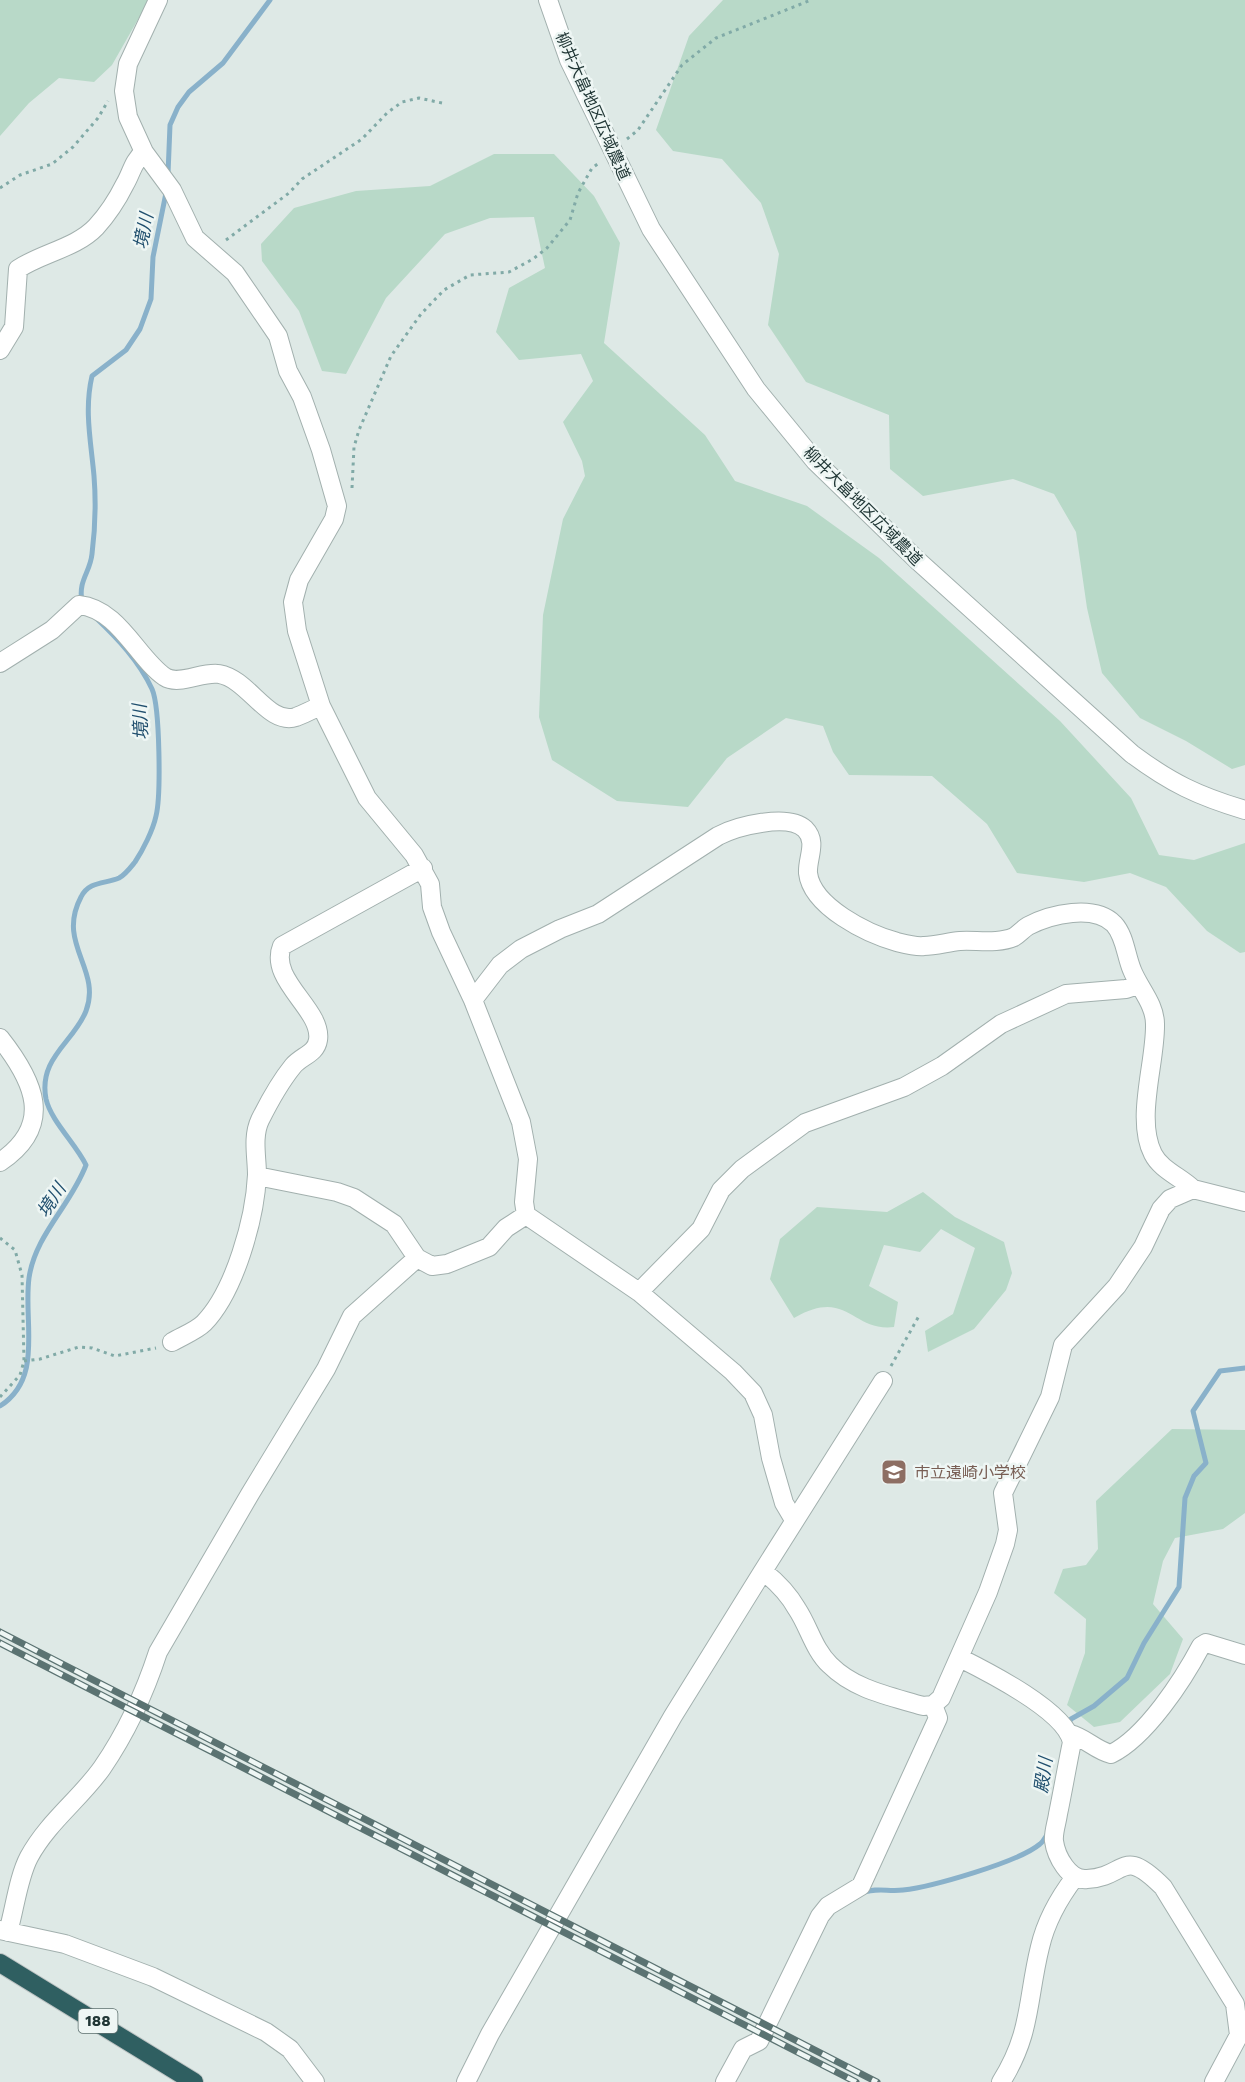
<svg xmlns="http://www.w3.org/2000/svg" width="1245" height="2082" font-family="'Work Sans','Noto Sans JP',sans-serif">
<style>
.green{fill:#b8d9c8}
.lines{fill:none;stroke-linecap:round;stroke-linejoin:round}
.stream{stroke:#89b1ca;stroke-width:5}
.minor-casing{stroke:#a2b0ae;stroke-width:20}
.highway-casing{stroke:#bcc3c3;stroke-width:20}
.path{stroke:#81aaa7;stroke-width:3;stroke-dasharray:3 4.5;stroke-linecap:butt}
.minor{stroke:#fff;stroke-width:18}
.highway{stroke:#2f5f61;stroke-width:18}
.rail-casing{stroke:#5b7372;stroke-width:7}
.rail{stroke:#eef6f4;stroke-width:4.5;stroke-dasharray:14;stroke-linecap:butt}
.labels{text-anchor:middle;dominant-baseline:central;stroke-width:5;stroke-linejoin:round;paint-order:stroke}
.shield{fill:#eef6f4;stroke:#5e706f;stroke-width:1.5}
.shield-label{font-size:15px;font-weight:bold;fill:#213736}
.street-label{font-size:16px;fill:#213736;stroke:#eef6f4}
.education-label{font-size:16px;fill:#785e54;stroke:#eef6f4;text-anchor:start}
.water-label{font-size:18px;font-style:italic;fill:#204f6e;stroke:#eef6f4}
</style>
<rect width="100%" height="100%" fill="#dee9e6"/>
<path class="green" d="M 0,0 L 149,0 L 112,65 L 94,82 L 59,78 L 29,103 L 0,136 Z
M 723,0 L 1245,0 L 1245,765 L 1232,769 L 1186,741 L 1140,718 L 1102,673 L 1087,608 L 1076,532 L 1054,494 L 1013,479 L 923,496 L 890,469 L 889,415 L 806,382 L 768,325 L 779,254 L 761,203 L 722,159 L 673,151 L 656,130 L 689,36 Z
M 494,154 L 554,154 L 594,196 L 620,243 L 604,343 L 705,435 L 735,481 L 807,506 L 879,558 L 1060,721 L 1131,798 L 1159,855 L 1194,860 L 1245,843 L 1245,952 L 1240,953 L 1207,931 L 1166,887 L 1130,873 L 1084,882 L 1017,873 L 987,824 L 932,776 L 849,775 L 833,752 L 823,726 L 786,718 L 727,758 L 688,807 L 617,801 L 552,760 L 539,717 L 543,615 L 563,519 L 585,476 L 582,461 L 563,422 L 593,381 L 581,354 L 519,360 L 496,332 L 509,288 L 545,268 L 534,217 L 490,218 L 445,234 L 386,298 L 346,374 L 322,371 L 299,311 L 262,261 L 261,244 L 294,208 L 356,191 L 430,186 Z
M 923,1192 L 955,1217 L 1004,1242 L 1012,1273 L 1006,1290 L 974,1329 L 928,1352 L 925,1331 L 953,1314 L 975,1248 L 941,1229 L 920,1252 L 884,1245 L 869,1286 L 898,1302 L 894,1327 C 851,1332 848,1287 794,1318 L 770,1279 L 780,1239 L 817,1207 L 887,1212 Z
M 1172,1429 L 1245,1430 L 1245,1513 L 1223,1529 L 1175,1538 L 1163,1561 L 1153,1604 L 1183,1639 L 1170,1674 L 1120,1722 L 1094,1727 L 1067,1705 L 1085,1653 L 1086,1619 L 1054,1593 L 1063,1569 L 1086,1565 L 1098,1549 L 1096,1501 Z"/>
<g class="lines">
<path class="stream" d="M 168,174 L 170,125 L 178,107 L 189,92 L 223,63 L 270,0
M 82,602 C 78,580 90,573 92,554 C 95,530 96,501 94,476 C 91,442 84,410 92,376 L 126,350 L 140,329 L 151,299 L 153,257 L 166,193
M 0,1406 C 44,1378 23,1322 29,1278 C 35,1235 71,1205 86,1165 C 76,1144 51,1121 46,1099 C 38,1058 74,1042 86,1011 C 102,969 56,944 81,897 C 89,881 105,884 119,878 C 125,875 131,867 135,862 C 143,850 153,830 156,816 C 161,796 160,707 152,689 C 139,661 118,639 96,618
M 1067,1727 L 1071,1719 L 1094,1706 L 1127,1678 L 1144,1643 L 1179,1587 L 1185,1498 L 1194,1476 L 1206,1463 L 1193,1411 L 1220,1371 L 1245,1368
M 862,1893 C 877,1887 888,1892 903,1890 C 931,1887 1019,1862 1040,1844 C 1043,1842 1046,1836 1048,1833"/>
<g class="minor-casing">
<path id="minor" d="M 158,0 L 128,64 L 124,91 L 128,117 L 144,152 L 172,190 L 195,238 L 235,273 L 278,336 L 288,371 L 302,397 L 321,450 L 337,506 L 334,519 L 299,580 L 293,602 L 297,631 L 321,706 L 367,798 L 414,855 L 430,884 L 432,907 L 441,932 L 473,1000 L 521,1122 L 528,1159 L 524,1202 L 526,1215 L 639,1292 L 733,1372 L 753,1393 L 763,1415 L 771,1458 L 784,1503 L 794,1520
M 548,0 L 569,60 L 651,229 L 756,389 L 815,461 L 917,560 L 1132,754 C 1171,783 1198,796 1245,810
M 0,350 L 14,327 L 18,269 C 42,253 76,248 96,227 C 107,215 118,198 125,184 C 132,172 133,161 144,152
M 0,663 L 52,630 L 79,605 C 119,609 137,658 165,677 C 179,686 203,671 219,674 C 249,679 268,726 296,717 C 304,714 313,709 321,706
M 473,1000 L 500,965 L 521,949 L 560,929 L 598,914 L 718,836 C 737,826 788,813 805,829 C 818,842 807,858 808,873 C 812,907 868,934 897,942 C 905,944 916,947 924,946 C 936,946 948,942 960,941 C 977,940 998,944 1014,937 C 1019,934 1023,929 1028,926 C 1051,914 1094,904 1114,924 C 1125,936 1126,956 1132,970 C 1139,988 1155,1004 1155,1024 C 1156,1061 1135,1119 1153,1154 C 1161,1170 1181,1177 1193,1189
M 0,1038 C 34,1081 55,1125 0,1162
M 257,1176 L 337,1192 L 354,1198 L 394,1224 L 417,1258 L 432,1266 L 447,1264 L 489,1247 L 506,1228 L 526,1215
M 639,1292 L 701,1229 L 721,1190 L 742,1169 L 805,1123 L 904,1087 L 942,1066 L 1001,1024 L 1066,994 L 1126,989 L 1138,985
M 172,1342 C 182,1336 196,1331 204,1323 C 235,1291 255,1218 257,1175 C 257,1157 252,1137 260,1120 C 269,1102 280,1082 293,1066 C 301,1056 316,1054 318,1040 C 323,1010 268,980 282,946 L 423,868
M 883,1381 L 763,1571 C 777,1582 788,1593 797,1609 C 809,1627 814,1650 830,1665 C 855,1690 890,1696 923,1706 L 933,1705 L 941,1698 L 988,1592 L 1005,1544 L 1008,1530 L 1003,1493 L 1050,1397 L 1063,1345 L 1117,1286 L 1143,1247 L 1161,1209 L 1170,1199 L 1193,1189 L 1245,1202
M 960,1658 C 988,1672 1065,1711 1072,1742 C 1067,1766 1063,1790 1058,1814 C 1057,1822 1053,1833 1054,1841 C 1056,1856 1069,1881 1087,1879 C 1127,1877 1121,1845 1163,1887 L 1235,2004 L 1239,2035 L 1214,2082
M 1070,1734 C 1086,1738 1095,1750 1111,1754 C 1146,1737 1183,1680 1201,1646 L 1206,1643 L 1245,1655
M 0,1930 L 65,1944 L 153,1977 L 266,2032 L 290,2049 L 315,2082
M 8,1932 C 15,1908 18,1878 29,1857 C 48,1822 80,1799 102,1768 C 126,1733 145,1692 158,1652 L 250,1494 L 326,1369 L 352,1316 L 417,1258
M 466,2082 L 490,2034 L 673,1716 L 763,1571
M 725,2082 L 743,2049 L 759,2041 L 820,1916 L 828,1906 L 861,1886 L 938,1718 L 933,1705
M 1001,2082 C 1032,2033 1027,1999 1040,1947 C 1046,1921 1059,1898 1075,1877"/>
</g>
<g class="highway-casing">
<path id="highway" d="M 0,1963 L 194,2082"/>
</g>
<path class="path" d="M 627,139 L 638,130 L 682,65 L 716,38 L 811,0
M 0,188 L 20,175 L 52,164 L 73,147 L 98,118 L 108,101
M 226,240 L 289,193 L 302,179 L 362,139 L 387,113 L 402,102 L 419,98 L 442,103
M 352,488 L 354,447 L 359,430 L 391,356 L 421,314 L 444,290 L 470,275 L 509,272 L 533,259 L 547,248 L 570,220 L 578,193 L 592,168 L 599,163
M 0,1238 L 15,1250 L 22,1275 L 24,1361 L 20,1375 L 0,1397
M 24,1361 L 40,1359 L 79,1347 L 92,1348 L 115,1356 L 156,1348
M 891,1366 L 920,1314"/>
<use href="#minor" class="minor"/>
<use href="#highway" class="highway"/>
<g class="rail-casing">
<path id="rail" d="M 0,1632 L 877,2082
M 0,1643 L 856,2082"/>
</g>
<use href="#rail" class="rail"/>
</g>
<defs>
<g id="school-square" transform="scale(1.35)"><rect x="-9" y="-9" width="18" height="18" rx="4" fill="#8d6e63" stroke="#eef6f4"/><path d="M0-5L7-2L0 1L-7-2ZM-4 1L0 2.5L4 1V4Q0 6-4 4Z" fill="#fff"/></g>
</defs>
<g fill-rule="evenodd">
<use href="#school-square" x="894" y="1472"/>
</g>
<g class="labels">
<rect class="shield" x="78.5" y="2009" width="39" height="24" rx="4.5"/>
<g class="shield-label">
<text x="98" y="2021">188</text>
</g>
<g class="street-label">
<text transform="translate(593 106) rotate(66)">柳井大畠地区広域農道</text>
<text transform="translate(863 506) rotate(45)">柳井大畠地区広域農道</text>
</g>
<g class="education-label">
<text x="914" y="1472">市立遠崎小学校</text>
</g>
<g class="water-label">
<text transform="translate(143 231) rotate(-79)">境川</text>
<text transform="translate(140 722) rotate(-93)">境川</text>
<text transform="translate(51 1200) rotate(-57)">境川</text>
<text transform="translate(1043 1775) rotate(-82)">殿川</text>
</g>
</g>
</svg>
